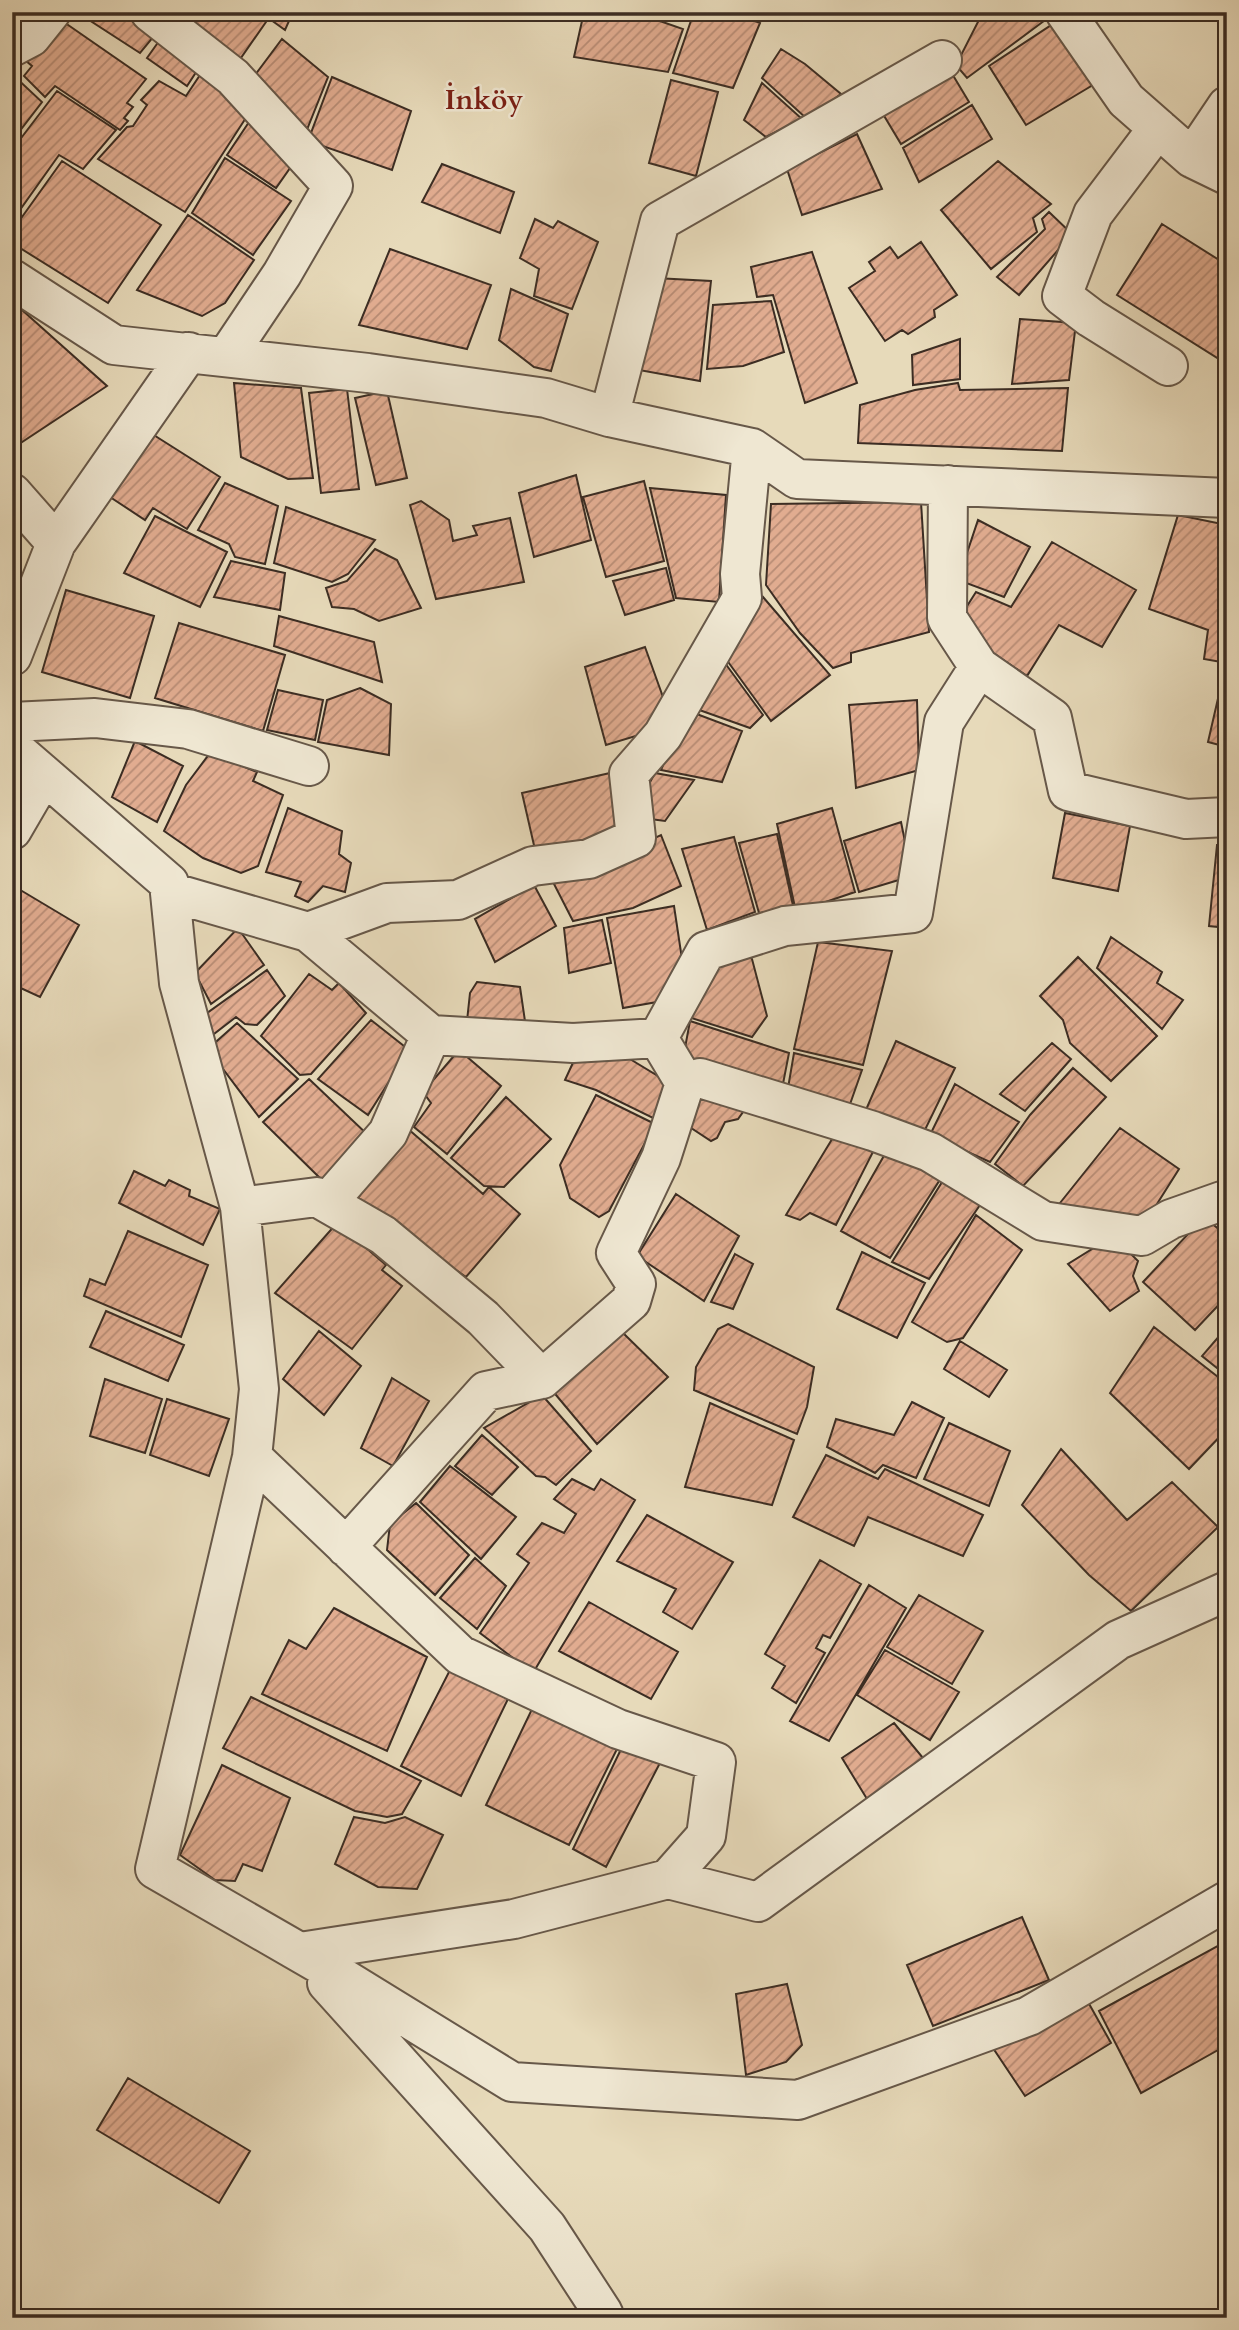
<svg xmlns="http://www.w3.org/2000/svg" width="1239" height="2330" font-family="Cardo,serif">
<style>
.building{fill:url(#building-hatch);stroke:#3c2d23;stroke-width:2}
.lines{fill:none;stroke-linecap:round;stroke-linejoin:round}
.minor-casing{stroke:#675849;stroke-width:42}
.minor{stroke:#efe7d2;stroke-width:38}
.labels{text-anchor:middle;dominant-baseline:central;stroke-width:5;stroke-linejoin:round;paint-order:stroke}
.district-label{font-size:28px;font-weight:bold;fill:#7a1f14;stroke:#efe7d2}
</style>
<defs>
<pattern id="building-hatch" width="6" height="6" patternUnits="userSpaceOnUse" patternTransform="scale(1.75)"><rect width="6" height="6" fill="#e1ac90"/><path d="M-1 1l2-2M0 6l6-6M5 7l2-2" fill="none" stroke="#b88c75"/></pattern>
</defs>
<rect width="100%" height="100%" fill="#e7daba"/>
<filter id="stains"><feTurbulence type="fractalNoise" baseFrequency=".00286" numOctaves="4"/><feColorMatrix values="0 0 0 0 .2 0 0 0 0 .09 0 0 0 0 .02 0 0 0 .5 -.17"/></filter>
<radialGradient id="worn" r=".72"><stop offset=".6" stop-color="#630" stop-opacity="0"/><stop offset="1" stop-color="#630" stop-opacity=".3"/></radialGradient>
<path class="building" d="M 12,12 L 30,12 L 12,30 Z
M 91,12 L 135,12 L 159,30 L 140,53 L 86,18 Z
M 183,12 L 254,12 L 266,22 L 236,65 L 178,18 Z
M 260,12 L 293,12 L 285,30 Z
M 584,12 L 659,12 L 657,20 L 683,29 L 668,72 L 574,57 Z
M 694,12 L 732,12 L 760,23 L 733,88 L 673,73 Z
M 983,12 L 1049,12 L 1052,15 L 967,78 L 956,65 Z
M 58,18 L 146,79 L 127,103 L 133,107 L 124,118 L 128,121 L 120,130 L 55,86 L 45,97 L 24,76 L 32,66 L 25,60 Z
M 1059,20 L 1098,82 L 1026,125 L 989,66 Z
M 164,34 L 204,60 L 187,86 L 147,58 Z
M 282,39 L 328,77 L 304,137 L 249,83 Z
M 781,49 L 805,64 L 841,94 L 807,119 L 762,78 Z
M 948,67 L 969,102 L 901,144 L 880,109 Z
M 204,69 L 251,110 L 185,212 L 98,159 L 127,127 L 133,126 L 147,105 L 141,100 L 159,81 L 186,96 Z
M 12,74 L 42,102 L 12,141 Z
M 332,77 L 411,111 L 392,170 L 308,141 Z
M 671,80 L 718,92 L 696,176 L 649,163 Z
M 762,83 L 802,119 L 766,137 L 744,120 Z
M 57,91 L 116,130 L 83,169 L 59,155 L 12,221 L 12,150 Z
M 972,105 L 992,139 L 919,182 L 903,148 Z
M 255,113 L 297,158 L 276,188 L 227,155 Z
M 857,134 L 882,189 L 802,215 L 787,169 Z
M 225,158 L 291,201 L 253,255 L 192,213 Z
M 62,161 L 161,225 L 108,303 L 12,243 L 12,231 Z
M 998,161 L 1051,204 L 1033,218 L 1037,232 L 991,269 L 941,210 Z
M 442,164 L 514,192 L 500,233 L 422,202 Z
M 1049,212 L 1072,234 L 1019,295 L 997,277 L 1045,229 L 1042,219 Z
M 188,215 L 254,260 L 225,303 L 202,316 L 137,290 Z
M 535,219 L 553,228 L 558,221 L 598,242 L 572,309 L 534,296 L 539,269 L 520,258 Z
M 1162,224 L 1227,265 L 1227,346 L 1219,359 L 1117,295 Z
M 921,242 L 957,295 L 934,310 L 935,317 L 908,334 L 902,330 L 885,341 L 849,288 L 875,271 L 869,262 L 890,247 L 898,258 Z
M 390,249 L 491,285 L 467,349 L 359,325 Z
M 812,252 L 857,383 L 805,403 L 773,295 L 757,297 L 751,267 Z
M 655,278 L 711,281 L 700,381 L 639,370 Z
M 511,289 L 568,314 L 551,371 L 534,367 L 499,340 Z
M 12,301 L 107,386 L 13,448 L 12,446 Z
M 771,301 L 784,352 L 743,366 L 707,369 L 713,305 Z
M 1020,319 L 1076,323 L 1069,380 L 1012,384 Z
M 960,339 L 960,379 L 913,385 L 912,355 Z
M 234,383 L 301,388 L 313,478 L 288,479 L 241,457 Z
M 958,383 L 960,390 L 1068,388 L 1062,451 L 858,443 L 860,405 L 915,390 Z
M 347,389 L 359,489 L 321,493 L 309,393 Z
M 387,391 L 407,478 L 376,485 L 355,398 Z
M 149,432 L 220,477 L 187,529 L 153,508 L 145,520 L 110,497 Z
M 576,475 L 591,540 L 534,557 L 519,493 Z
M 644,481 L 664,561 L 606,577 L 583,497 Z
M 225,483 L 278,506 L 265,564 L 235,557 L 229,544 L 198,530 Z
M 650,488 L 726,495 L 719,602 L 676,598 Z
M 421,501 L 449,520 L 453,541 L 477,535 L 473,526 L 510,518 L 524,582 L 436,599 L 410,505 Z
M 921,502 L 929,632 L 851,653 L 851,662 L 833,668 L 800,633 L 766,585 L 771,504 Z
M 286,507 L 375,540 L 348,574 L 332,582 L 274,563 Z
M 1178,515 L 1227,525 L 1227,663 L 1204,659 L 1208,630 L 1149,609 Z
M 155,516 L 227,552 L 200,607 L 124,573 Z
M 978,520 L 1030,547 L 1004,597 L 958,580 Z
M 1052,542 L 1136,590 L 1102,647 L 1059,625 L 1027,676 L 983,646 L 962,614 L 976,592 L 1011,607 Z
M 375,549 L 397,560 L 421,608 L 379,621 L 354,609 L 332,607 L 326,588 L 347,581 Z
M 231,561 L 285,573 L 280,610 L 214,597 Z
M 666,568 L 674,600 L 625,615 L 613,581 Z
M 66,590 L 154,616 L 130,698 L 42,672 Z
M 763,597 L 830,675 L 771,721 L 726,659 Z
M 279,616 L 374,642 L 382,682 L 274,646 Z
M 179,623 L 285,655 L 263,731 L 155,698 Z
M 645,647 L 668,711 L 659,729 L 606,745 L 585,667 Z
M 722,659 L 763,715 L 750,728 L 688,706 Z
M 1225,668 L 1227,668 L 1227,747 L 1208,742 Z
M 360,688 L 391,704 L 389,755 L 318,742 L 327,700 Z
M 278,690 L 323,700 L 315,740 L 267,730 Z
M 917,700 L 919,770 L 856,788 L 849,705 Z
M 686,710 L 742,731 L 722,782 L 661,770 Z
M 135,741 L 183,766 L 157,822 L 112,797 Z
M 210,753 L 257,772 L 253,781 L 283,795 L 258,866 L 241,873 L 203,858 L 164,831 L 186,785 Z
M 610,773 L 624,834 L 536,854 L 522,793 Z
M 655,773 L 694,780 L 665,821 L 643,818 L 638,804 Z
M 288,808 L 342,831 L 339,854 L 351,863 L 345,892 L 323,886 L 308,902 L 295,896 L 301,882 L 266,872 Z
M 832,808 L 855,892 L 796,912 L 777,824 Z
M 1065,813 L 1130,826 L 1118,891 L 1053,878 Z
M 901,822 L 912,876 L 859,892 L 844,841 Z
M 777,834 L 794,910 L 759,913 L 739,843 Z
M 661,835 L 681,886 L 633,908 L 573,921 L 554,884 Z
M 734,837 L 755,912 L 707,930 L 682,849 Z
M 1217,845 L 1227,846 L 1227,928 L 1209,926 Z
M 534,885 L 556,926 L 495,962 L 475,919 Z
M 17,888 L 79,925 L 40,997 L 12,984 L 12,895 Z
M 674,906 L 685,979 L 668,1000 L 623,1008 L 607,918 Z
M 602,920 L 611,963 L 569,973 L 564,928 Z
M 238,928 L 264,965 L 211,1004 L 195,973 Z
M 1111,937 L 1162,972 L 1157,983 L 1183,1000 L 1162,1029 L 1097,968 Z
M 818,942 L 892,951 L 863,1065 L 794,1049 Z
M 741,951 L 752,959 L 767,1016 L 752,1037 L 685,1016 L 711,970 Z
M 1078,957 L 1157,1036 L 1111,1081 L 1070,1043 L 1063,1020 L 1040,996 Z
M 267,970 L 285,996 L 257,1025 L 245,1024 L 236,1017 L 210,1037 L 203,1016 Z
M 309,974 L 332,990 L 339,983 L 366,1013 L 311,1074 L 300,1075 L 261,1036 Z
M 477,982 L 520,987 L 526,1028 L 467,1021 L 470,993 Z
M 371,1020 L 409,1050 L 368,1115 L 318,1079 Z
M 690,1021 L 789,1053 L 782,1089 L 682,1064 Z
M 237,1023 L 298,1079 L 259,1117 L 208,1049 Z
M 896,1041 L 955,1068 L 922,1136 L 865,1112 Z
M 1052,1043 L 1071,1059 L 1025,1111 L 1000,1094 Z
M 459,1050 L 501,1086 L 447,1154 L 414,1127 L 431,1103 L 423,1092 Z
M 620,1053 L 671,1084 L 655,1119 L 596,1090 L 565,1080 L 577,1054 Z
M 794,1053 L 862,1070 L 849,1107 L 788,1088 Z
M 1073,1068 L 1106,1097 L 1023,1186 L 995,1164 L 1030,1115 Z
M 309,1079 L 370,1137 L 325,1183 L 263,1122 Z
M 955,1084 L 1019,1122 L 990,1162 L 930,1135 Z
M 702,1087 L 743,1112 L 738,1119 L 725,1122 L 717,1138 L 711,1141 L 682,1122 Z
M 596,1095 L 655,1124 L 609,1211 L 599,1217 L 570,1198 L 560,1165 Z
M 506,1097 L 551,1139 L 504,1187 L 484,1186 L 451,1158 Z
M 840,1126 L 877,1144 L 836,1225 L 810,1213 L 800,1220 L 786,1215 Z
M 407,1128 L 483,1194 L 489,1187 L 520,1214 L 466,1277 L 356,1201 Z
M 1120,1128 L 1179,1169 L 1150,1215 L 1098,1220 L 1073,1214 L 1060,1203 Z
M 889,1147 L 941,1178 L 890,1258 L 841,1231 Z
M 134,1171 L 165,1186 L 169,1180 L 190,1190 L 189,1196 L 220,1209 L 203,1245 L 119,1203 Z
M 944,1179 L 980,1205 L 929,1279 L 892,1262 Z
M 676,1194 L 739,1236 L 704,1301 L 637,1256 Z
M 976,1215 L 1022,1250 L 963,1338 L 947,1342 L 912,1322 Z
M 1204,1217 L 1227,1236 L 1227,1296 L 1195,1330 L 1143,1282 Z
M 337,1223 L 386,1265 L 382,1270 L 402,1286 L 352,1349 L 275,1293 Z
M 128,1231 L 208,1265 L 181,1337 L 84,1296 L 90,1279 L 105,1285 Z
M 1113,1236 L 1138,1261 L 1133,1276 L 1139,1291 L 1110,1311 L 1068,1264 Z
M 862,1252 L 925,1283 L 897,1338 L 837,1309 Z
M 735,1254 L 753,1264 L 733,1309 L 711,1302 Z
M 106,1311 L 184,1345 L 168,1381 L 90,1347 Z
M 728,1324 L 814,1367 L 807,1407 L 797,1434 L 694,1390 L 696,1367 L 718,1329 Z
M 1154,1327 L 1227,1384 L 1227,1429 L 1189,1469 L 1110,1393 Z
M 1227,1327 L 1227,1376 L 1202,1356 Z
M 620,1330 L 668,1377 L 597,1444 L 551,1389 Z
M 319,1331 L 361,1366 L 324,1415 L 283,1379 Z
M 960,1341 L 1007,1370 L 989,1397 L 944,1369 Z
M 392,1378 L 429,1401 L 393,1466 L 361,1448 Z
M 105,1379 L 162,1399 L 145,1453 L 90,1436 Z
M 542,1395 L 591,1451 L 556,1485 L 545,1477 L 536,1476 L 484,1428 Z
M 167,1399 L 229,1419 L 209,1476 L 150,1455 Z
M 912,1402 L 944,1418 L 916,1478 L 883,1465 L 875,1473 L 827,1447 L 836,1419 L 894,1435 Z
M 710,1403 L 794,1440 L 772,1505 L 685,1487 Z
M 949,1423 L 1010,1451 L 989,1506 L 924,1479 Z
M 482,1435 L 518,1467 L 492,1495 L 455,1466 Z
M 1061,1449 L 1127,1520 L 1172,1482 L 1218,1527 L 1131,1611 L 1089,1575 L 1022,1505 Z
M 826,1455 L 878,1479 L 885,1469 L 983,1515 L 963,1556 L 868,1517 L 854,1546 L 793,1517 Z
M 450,1466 L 516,1517 L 481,1559 L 420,1502 Z
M 572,1479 L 594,1490 L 601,1479 L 635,1500 L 533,1673 L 480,1633 L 529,1563 L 517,1554 L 542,1523 L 564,1533 L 576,1514 L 554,1499 Z
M 416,1503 L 469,1555 L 435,1595 L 387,1550 L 390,1524 Z
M 647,1515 L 733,1562 L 692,1629 L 663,1612 L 676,1589 L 617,1561 Z
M 475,1558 L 506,1586 L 477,1629 L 440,1598 Z
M 820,1560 L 861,1584 L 830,1638 L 823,1635 L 816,1648 L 825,1653 L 796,1703 L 772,1688 L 785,1666 L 765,1654 Z
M 869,1585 L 906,1608 L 829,1741 L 790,1721 Z
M 919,1595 L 983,1631 L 952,1684 L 887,1647 Z
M 589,1602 L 678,1652 L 651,1699 L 559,1651 Z
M 334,1608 L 427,1657 L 387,1751 L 262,1694 L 289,1640 L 306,1649 Z
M 885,1650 L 959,1692 L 930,1740 L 857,1695 Z
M 451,1668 L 508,1699 L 461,1796 L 401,1766 Z
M 251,1697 L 421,1781 L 402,1814 L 387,1817 L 355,1811 L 223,1748 Z
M 533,1707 L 619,1745 L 569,1845 L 486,1805 Z
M 894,1723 L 928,1764 L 867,1799 L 842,1758 Z
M 623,1745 L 661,1761 L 606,1867 L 573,1849 Z
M 222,1765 L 290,1798 L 262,1871 L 243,1864 L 235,1881 L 215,1880 L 180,1855 Z
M 354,1817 L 385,1823 L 405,1817 L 443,1835 L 417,1889 L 378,1887 L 335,1864 Z
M 1022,1917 L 1049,1980 L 933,2026 L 907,1965 Z
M 1223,1943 L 1227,1950 L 1227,2045 L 1141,2093 L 1099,2011 Z
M 787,1984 L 802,2045 L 786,2062 L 746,2075 L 736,1994 Z
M 1083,1993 L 1111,2043 L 1025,2096 L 991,2045 Z
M 128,2078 L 250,2151 L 219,2203 L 97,2130 Z"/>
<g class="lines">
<g class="minor-casing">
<path id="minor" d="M 150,12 L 233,77 L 333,186 L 282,274 L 227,356
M 1065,12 L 1126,100 L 1192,158 L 1227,175
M 12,47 L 31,37 L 51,12
M 1158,128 L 1093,214 L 1062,296 L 1091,318 L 1168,366
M 1192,158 L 1227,106
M 12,279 L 114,345 L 368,373 L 546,398 L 609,417 L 752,448 L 797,479 L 1227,498
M 609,417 L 660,221 L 942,60
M 12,493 L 56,543 L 12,656
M 56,543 L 189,352
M 979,667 L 1052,718 L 1068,791 L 1186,819 L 1227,817
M 12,722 L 95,718 L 188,729 L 309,766
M 12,747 L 169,883 L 179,983 L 240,1207 L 259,1389 L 252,1457 L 155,1869 L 325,1967 L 512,2082 L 798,2100 L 1029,2016 L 1227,1901
M 12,830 L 44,775
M 170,892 L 308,932 L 387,903 L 458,900 L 533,866 L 589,859 L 636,838 L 629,774 L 663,735 L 742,598 L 740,574 L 752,448
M 308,932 L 431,1035 L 573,1043 L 658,1038 L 685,1083 L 661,1158 L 616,1253 L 636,1284 L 631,1301 L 542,1379 L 486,1391 L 346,1547
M 658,1038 L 706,951 L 785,926 L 913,913 L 944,722 L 979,667 L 947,618 L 948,485
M 685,1083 L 700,1078 L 873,1131 L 930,1152 L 1043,1221 L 1142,1236 L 1171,1219 L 1222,1201 L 1227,1204
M 327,1203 L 388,1133 L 431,1035
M 240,1207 L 317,1197 L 383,1235 L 483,1318 L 542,1379
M 252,1457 L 460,1655 L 618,1729 L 716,1762 L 706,1836 L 668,1879 L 514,1919 L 300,1952
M 668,1879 L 758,1902 L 1118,1640 L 1227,1591
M 327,1983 L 547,2227 L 603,2313 L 601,2318"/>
</g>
<use href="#minor" class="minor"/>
</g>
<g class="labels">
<g class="district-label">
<text x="484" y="100">İnköy</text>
</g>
</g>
<rect width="1239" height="2330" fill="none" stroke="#e7daba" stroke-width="42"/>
<rect x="14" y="14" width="1211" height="2302" fill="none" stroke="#3c2d23" stroke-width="3.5"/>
<rect x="21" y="21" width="1197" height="2288" fill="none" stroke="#3c2d23" stroke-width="2"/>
<rect width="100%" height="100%" filter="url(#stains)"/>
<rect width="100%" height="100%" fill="url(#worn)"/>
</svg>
